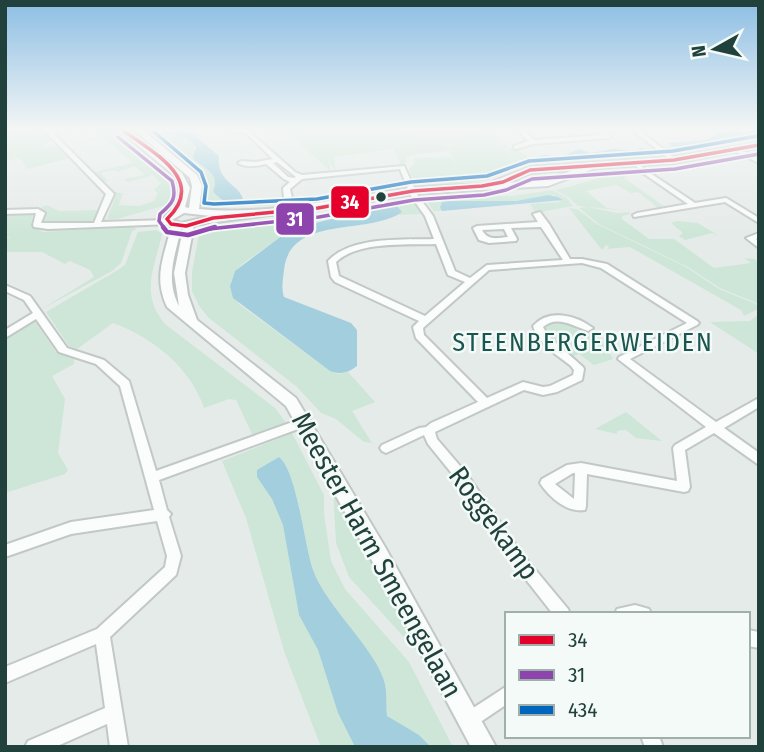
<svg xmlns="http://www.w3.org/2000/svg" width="764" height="752" font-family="'Fira Sans Condensed',sans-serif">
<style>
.built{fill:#d2ddd9}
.green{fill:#cde6d7}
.water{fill:#a2cedd}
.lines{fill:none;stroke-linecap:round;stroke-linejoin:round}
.minor-casing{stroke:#c2c8c6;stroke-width:4}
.tertiary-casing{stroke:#c2c8c6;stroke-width:4}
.minor{fill:#fbfcfc;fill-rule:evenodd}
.tertiary{fill:#fbfcfc;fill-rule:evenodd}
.bus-1-casing{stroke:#f3faf7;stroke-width:7}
.bus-2-far1-casing{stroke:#f3faf7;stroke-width:7}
.bus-2-casing{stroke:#f3faf7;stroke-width:9}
.bus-3-casing{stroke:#f3faf7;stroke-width:7}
.bus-1{stroke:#e4002b;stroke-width:3.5}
.bus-2-far1{stroke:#8e44ad;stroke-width:3.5}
.bus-2{stroke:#8e44ad;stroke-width:4.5}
.bus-3{stroke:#0065bd;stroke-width:3.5}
.bus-dot{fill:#20413c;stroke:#f3faf7;stroke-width:2.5}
.labels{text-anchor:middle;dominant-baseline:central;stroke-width:5;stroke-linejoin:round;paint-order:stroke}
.quarter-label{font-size:26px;letter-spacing:2px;fill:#1a564f;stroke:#f3faf7}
.near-street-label{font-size:28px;fill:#20413c;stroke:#f3faf7}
.line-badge{stroke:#f3faf7;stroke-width:2.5}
.badge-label{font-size:19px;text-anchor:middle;font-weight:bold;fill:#fff}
</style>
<rect width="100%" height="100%" fill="#e5ebe9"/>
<path class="built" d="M 463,130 L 470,141 L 449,144 L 446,146 L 448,151 L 418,154 L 409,136 L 398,134 L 397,131 Z"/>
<path class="green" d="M 32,130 L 44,130 L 53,140 L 42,146 L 58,145 L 70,158 L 27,169 L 20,158 L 5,161 L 5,134 Z
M 52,130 L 114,130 L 171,179 L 174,188 L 170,204 L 117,219 L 107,219 L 116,195 L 114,192 L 123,193 L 119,205 L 139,206 L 154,201 L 158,193 L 154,190 L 161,183 L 153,175 L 128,182 L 124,179 L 145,175 L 135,166 L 117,172 L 114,170 L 101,173 L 108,181 L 104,182 L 94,172 L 133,163 L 104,138 L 91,141 L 89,139 L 101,136 L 96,131 L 83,135 L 77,131 L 62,135 L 65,139 L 62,140 Z
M 144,130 C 160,130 191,136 197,151 L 193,158 C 206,168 221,174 213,191 L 225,201 L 255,203 L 288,199 L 291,205 L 214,206 L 206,200 L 207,193 L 204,193 L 204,183 L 199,173 Z
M 263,130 L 406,130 L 397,132 L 409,136 L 418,154 L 406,157 L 406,163 L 401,165 L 393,149 L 334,157 L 336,172 L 328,160 L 332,173 L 292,136 L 286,134 L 256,135 L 271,132 Z
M 477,130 L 482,130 L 513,155 L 516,156 L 484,130 L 491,130 L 509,148 L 514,148 L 531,159 L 548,162 L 585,156 L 635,156 L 645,151 L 641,148 L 650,148 L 660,156 C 635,161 543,166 522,157 L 527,161 L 489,180 L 451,184 L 414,182 L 409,169 L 414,164 L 414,158 L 450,157 L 456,164 L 446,146 L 470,141 L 464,132 Z
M 745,134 L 759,134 L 759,137 L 678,154 L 669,155 L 661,148 L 670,145 L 700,147 Z
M 743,156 L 748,160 L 653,173 L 681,193 L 647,171 Z
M 639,171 L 645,176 L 638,174 L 623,177 L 665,207 L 658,208 L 638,192 L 631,193 L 616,185 L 586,191 L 607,208 L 628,211 L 578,206 L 568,197 L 555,190 C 583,184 609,173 639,171 Z
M 552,190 L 566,197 L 573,206 L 536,213 L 530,204 L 560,202 L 554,195 L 516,201 L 447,201 L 440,205 L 442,211 L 434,211 L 423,197 L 512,196 Z
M 411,198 L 424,214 L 397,215 L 402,212 L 394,205 L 388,205 L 296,226 L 245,262 L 235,271 L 231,281 L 230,286 L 239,304 L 330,371 L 338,374 L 348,372 L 375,402 L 352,411 L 372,443 L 364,442 L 336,419 L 321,413 L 297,387 L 209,318 L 199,306 L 192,291 L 192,272 L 199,234 L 208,227 L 270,226 Z
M 47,205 L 59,211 L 97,210 L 102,208 L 93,221 L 48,225 L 41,223 L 45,212 L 40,208 Z
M 587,207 L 618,213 L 629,212 L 631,214 L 622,216 L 622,219 L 649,239 L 674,239 L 714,268 L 751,263 L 744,258 L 755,259 L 759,264 L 759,304 L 720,288 L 688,267 L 599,224 L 579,208 Z
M 569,208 L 577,209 L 597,224 L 686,267 L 719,289 L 756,304 L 758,309 L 744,316 L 741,310 L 630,247 L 607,249 L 609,247 L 606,245 L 602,250 Z
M 5,213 L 33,214 L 31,225 L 43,232 L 130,226 L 137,229 L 132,231 L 121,263 L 112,271 L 40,310 L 94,277 L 90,270 L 70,261 L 65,264 L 42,252 L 5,252 L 5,238 L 11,238 L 5,236 Z
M 677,221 L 698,223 L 719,236 L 712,233 L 685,240 L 679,236 L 683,233 L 671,223 Z
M 156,230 L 162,234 C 155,268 139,293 165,324 L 275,408 L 287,424 L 253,436 L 236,400 L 229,399 L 204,408 C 191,368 152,337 113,323 L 77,349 L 69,346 L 46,312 L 118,270 L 125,265 L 138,232 Z
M 759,314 L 759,354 L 710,322 L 750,321 Z
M 562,321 L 576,328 L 580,334 L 600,336 L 613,359 L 594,365 L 579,354 L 572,357 L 542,333 L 542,325 Z
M 35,322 L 56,352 L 74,359 L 74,364 L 52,376 L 65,399 L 58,453 L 68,470 L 65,474 L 5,493 L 5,338 L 24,325 Z
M 626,412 L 662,441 L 636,438 L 626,430 L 617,431 L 617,434 L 595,429 Z
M 292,433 L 324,495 L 324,514 L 331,561 L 345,589 L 409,662 L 453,747 L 431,747 L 419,735 L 387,717 C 386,706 387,694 385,684 C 377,651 327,608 313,570 C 304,544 297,471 279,457 L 258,470 L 257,477 L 272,499 L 283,525 L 299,615 L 318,650 L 338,713 L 355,747 L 321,747 L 284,651 L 246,518 L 222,461 Z
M 333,487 L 424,659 L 349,577 L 336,543 Z"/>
<path class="water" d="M 158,130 L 188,130 L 219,156 C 216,182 239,184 243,199 C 232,206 220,201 213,191 C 221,173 204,169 193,158 L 196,147 L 187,139 Z
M 740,130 L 759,130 L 759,134 C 731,132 692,161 668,143 L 708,140 L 717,133 Z
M 641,148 L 647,153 L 580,156 L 553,162 L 534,158 L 545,155 L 561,157 L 579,149 L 591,153 L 613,149 L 634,151 Z
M 548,195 L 558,197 L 563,200 L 442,211 L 440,207 L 442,202 L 447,201 L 516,201 Z
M 388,205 L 397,206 L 402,212 C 368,236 290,214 284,270 C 283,279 281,289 284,297 L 351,323 L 357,330 L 357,366 C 348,373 341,375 330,371 L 233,298 L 230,286 L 235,271 L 291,229 Z
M 279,457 C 297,471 304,544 313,570 C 327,608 377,650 385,684 C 387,694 386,706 387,716 L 419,735 L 431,747 L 355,747 L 338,713 L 318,650 L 299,615 L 283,525 L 272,499 L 257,477 L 257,470 Z"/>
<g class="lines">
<g class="minor-casing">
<path id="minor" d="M 44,130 L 50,130 L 114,194 L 101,222 L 168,220 L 171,220 L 171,224 L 48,229 L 34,227 L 33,225 L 36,213 L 5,214 L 5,210 L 38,209 L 45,213 L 41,223 L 94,223 L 106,194 Z
M 228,130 L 252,130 L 252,134 L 295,172 L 302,175 L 404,166 L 418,196 L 433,216 L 455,271 L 470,278 L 487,265 L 563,260 L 541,227 L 511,228 L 517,239 L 516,241 L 489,243 L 479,240 L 473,228 L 477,226 L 538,222 L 533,214 L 540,212 L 549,224 L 570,259 L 582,259 L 607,264 L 697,321 L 699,323 L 697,325 L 630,359 L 716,422 L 759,398 L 759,407 L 724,428 L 759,453 L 759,465 L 714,433 L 685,450 L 690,487 L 688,491 L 684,492 L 587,474 L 586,506 L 585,510 C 567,513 549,497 540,483 L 542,479 L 567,465 L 581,463 L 677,481 L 673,448 L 675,445 L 706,427 L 618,359 L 619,357 L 687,323 L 601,268 L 582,263 L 489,270 L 423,328 L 424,335 L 487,398 L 523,382 L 543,387 L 550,386 L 573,375 L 574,370 L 571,366 C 556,354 539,345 533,326 C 549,308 576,315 593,328 L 588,331 C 573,326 557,315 543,327 L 548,336 L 583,367 L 584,369 L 582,380 L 557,392 L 543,395 L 524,390 L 435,432 L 437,439 L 466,473 L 523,555 L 568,609 L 570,614 L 553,614 L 513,563 L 458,481 L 428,444 L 424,435 L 386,453 L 382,451 L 380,448 L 382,445 L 419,428 L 426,427 L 431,423 L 478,402 L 416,338 L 413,327 L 419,321 L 335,282 L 331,277 L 328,261 C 351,236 402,240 434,239 L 425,216 L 411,196 L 400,169 L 302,179 L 290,189 L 292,198 L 288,200 L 284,198 L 283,188 L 290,182 L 284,179 L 266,164 C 257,166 246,168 238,163 L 241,161 L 256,162 L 273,159 L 246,133 ZM 277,162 L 296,177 L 294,178 L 288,177 L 273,163 ZM 504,229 L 508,237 C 497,238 488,241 482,230 ZM 436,244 L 448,275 L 465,282 L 425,316 L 339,276 L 336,262 C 358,241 407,245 436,244 ZM 573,473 L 575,473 L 574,499 L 555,484 Z
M 518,130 L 524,130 L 534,140 L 602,135 L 597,130 L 604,130 L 611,136 L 608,138 L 533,144 L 516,149 L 514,148 L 514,146 L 528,141 Z
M 632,130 L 639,130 L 677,160 L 672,161 Z
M 734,147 L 759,158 L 759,163 L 732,150 L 732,148 Z
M 637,161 L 644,169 L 695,203 L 726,198 L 759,218 L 759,223 L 725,202 L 634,217 L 633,215 L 637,213 L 688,204 L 640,171 L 634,163 Z
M 759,233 L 759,238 L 756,239 L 759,242 L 759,248 L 746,238 Z
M 5,285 L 30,296 L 67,348 L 104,360 L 129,381 L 156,471 L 301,419 L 309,419 L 311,422 L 309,425 L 159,480 L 167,510 L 171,514 L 169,517 L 181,556 L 176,575 L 110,637 L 128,747 L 110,747 L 107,724 L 55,747 L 25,747 L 28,741 L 105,708 L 96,644 L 5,683 L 5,667 L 97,629 L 165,567 L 167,556 L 157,521 L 71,534 L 5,557 L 5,545 L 71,522 L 154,510 L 120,386 L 96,364 L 59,352 L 36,319 L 5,338 L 5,330 L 33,313 L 24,300 L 5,291 Z
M 635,605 L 649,609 L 651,614 L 615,614 L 617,609 Z
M 748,630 L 759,632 L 759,648 L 748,646 Z
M 507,686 L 507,704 L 470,729 L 464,726 L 461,720 L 464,714 Z
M 641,736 L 659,736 L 663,747 L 645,747 Z"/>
</g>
<g class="tertiary-casing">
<path id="tertiary" d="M 119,130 L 128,130 L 182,173 L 190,188 L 185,207 L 189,208 L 192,186 L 190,178 L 134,130 L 143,130 L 197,175 L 202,186 L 199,209 C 272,216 340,197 412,188 C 439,185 466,185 493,184 L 494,181 L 530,167 L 674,157 L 759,143 L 759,147 L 674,163 L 596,168 L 548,186 L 413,194 L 290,214 L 268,215 L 194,225 L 185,273 L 188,295 L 197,320 L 296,398 L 385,547 L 496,747 L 471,747 L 371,559 L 286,406 L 167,307 C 153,276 164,258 171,227 L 162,220 L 169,212 L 175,209 L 180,188 L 175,176 ZM 576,169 L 547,180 L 506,183 L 531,173 ZM 184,213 L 211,216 L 181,223 L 172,220 ZM 181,229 L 183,229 L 174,273 L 179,306 C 165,279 175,256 181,229 Z"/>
</g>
<use href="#minor" class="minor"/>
<use href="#tertiary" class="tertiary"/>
<g class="bus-1-casing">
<path id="bus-1" d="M 123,130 C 153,153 208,180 167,219 L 171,224 L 186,226 L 213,218 L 318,208 L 413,191 L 482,186 L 503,182 L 530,170 L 674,160 L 759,145"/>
</g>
<g class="bus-2-far1-casing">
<path id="bus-2-far1" d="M 118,137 L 172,181 C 177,198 173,203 160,214 L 159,221 L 165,229
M 209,229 L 319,217 L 414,200 L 484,195 L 506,190 L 532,179 L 675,169 L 759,154"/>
</g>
<g class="bus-2-casing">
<path id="bus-2" d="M 163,227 L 167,232 L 188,235 L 215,227"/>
</g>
<g class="bus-3-casing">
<path id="bus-3" d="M 152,130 L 201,172 L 206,186 L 204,203 L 214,204 L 317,199 L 411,182 L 487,176 L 529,161 L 673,151 L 757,136"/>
</g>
<use href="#bus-1" class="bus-1"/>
<use href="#bus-2-far1" class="bus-2-far1"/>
<use href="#bus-2" class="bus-2"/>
<use href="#bus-3" class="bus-3"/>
</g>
<linearGradient id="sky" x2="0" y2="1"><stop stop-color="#8cbee4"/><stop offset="0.55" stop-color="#f3f6f5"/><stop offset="1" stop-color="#f3f6f5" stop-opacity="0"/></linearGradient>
<rect width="764" height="235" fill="url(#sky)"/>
<circle class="bus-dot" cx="381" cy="197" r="6"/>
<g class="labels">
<g class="quarter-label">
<text x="583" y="342">STEENBERGERWEIDEN</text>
</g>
<g class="near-street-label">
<text transform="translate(494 523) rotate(54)">Roggekamp</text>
<text transform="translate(377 555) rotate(61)">Meester Harm Smeengelaan</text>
</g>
</g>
<g class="line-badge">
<rect x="330" y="185" width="40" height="34" rx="7" fill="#e4002b"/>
<rect x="275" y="202" width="40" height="34" rx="7" fill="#8e44ad"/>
</g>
<g class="badge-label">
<text x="350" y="209">34</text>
<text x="295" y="226">31</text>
</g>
<rect width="764" height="752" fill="none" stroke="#20413c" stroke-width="14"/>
<rect x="505" y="612" width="245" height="126" fill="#f3faf7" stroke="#9fb0ac" stroke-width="2"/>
<rect x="519" y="635" width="35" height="10" fill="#e4002b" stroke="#9fb0ac" stroke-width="2"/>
<text x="568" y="647" font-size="21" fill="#20413c">34</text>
<rect x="519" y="670" width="35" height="10" fill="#8e44ad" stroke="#9fb0ac" stroke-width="2"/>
<text x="568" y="682" font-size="21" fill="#20413c">31</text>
<rect x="519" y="705" width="35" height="10" fill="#0065bd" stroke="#9fb0ac" stroke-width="2"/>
<text x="568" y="717" font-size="21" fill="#20413c">434</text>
<g transform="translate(715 49) rotate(262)" stroke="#f3faf7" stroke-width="5" paint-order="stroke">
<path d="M0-5L12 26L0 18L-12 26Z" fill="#20413c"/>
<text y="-10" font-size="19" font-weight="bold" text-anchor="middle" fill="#20413c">N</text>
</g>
</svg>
